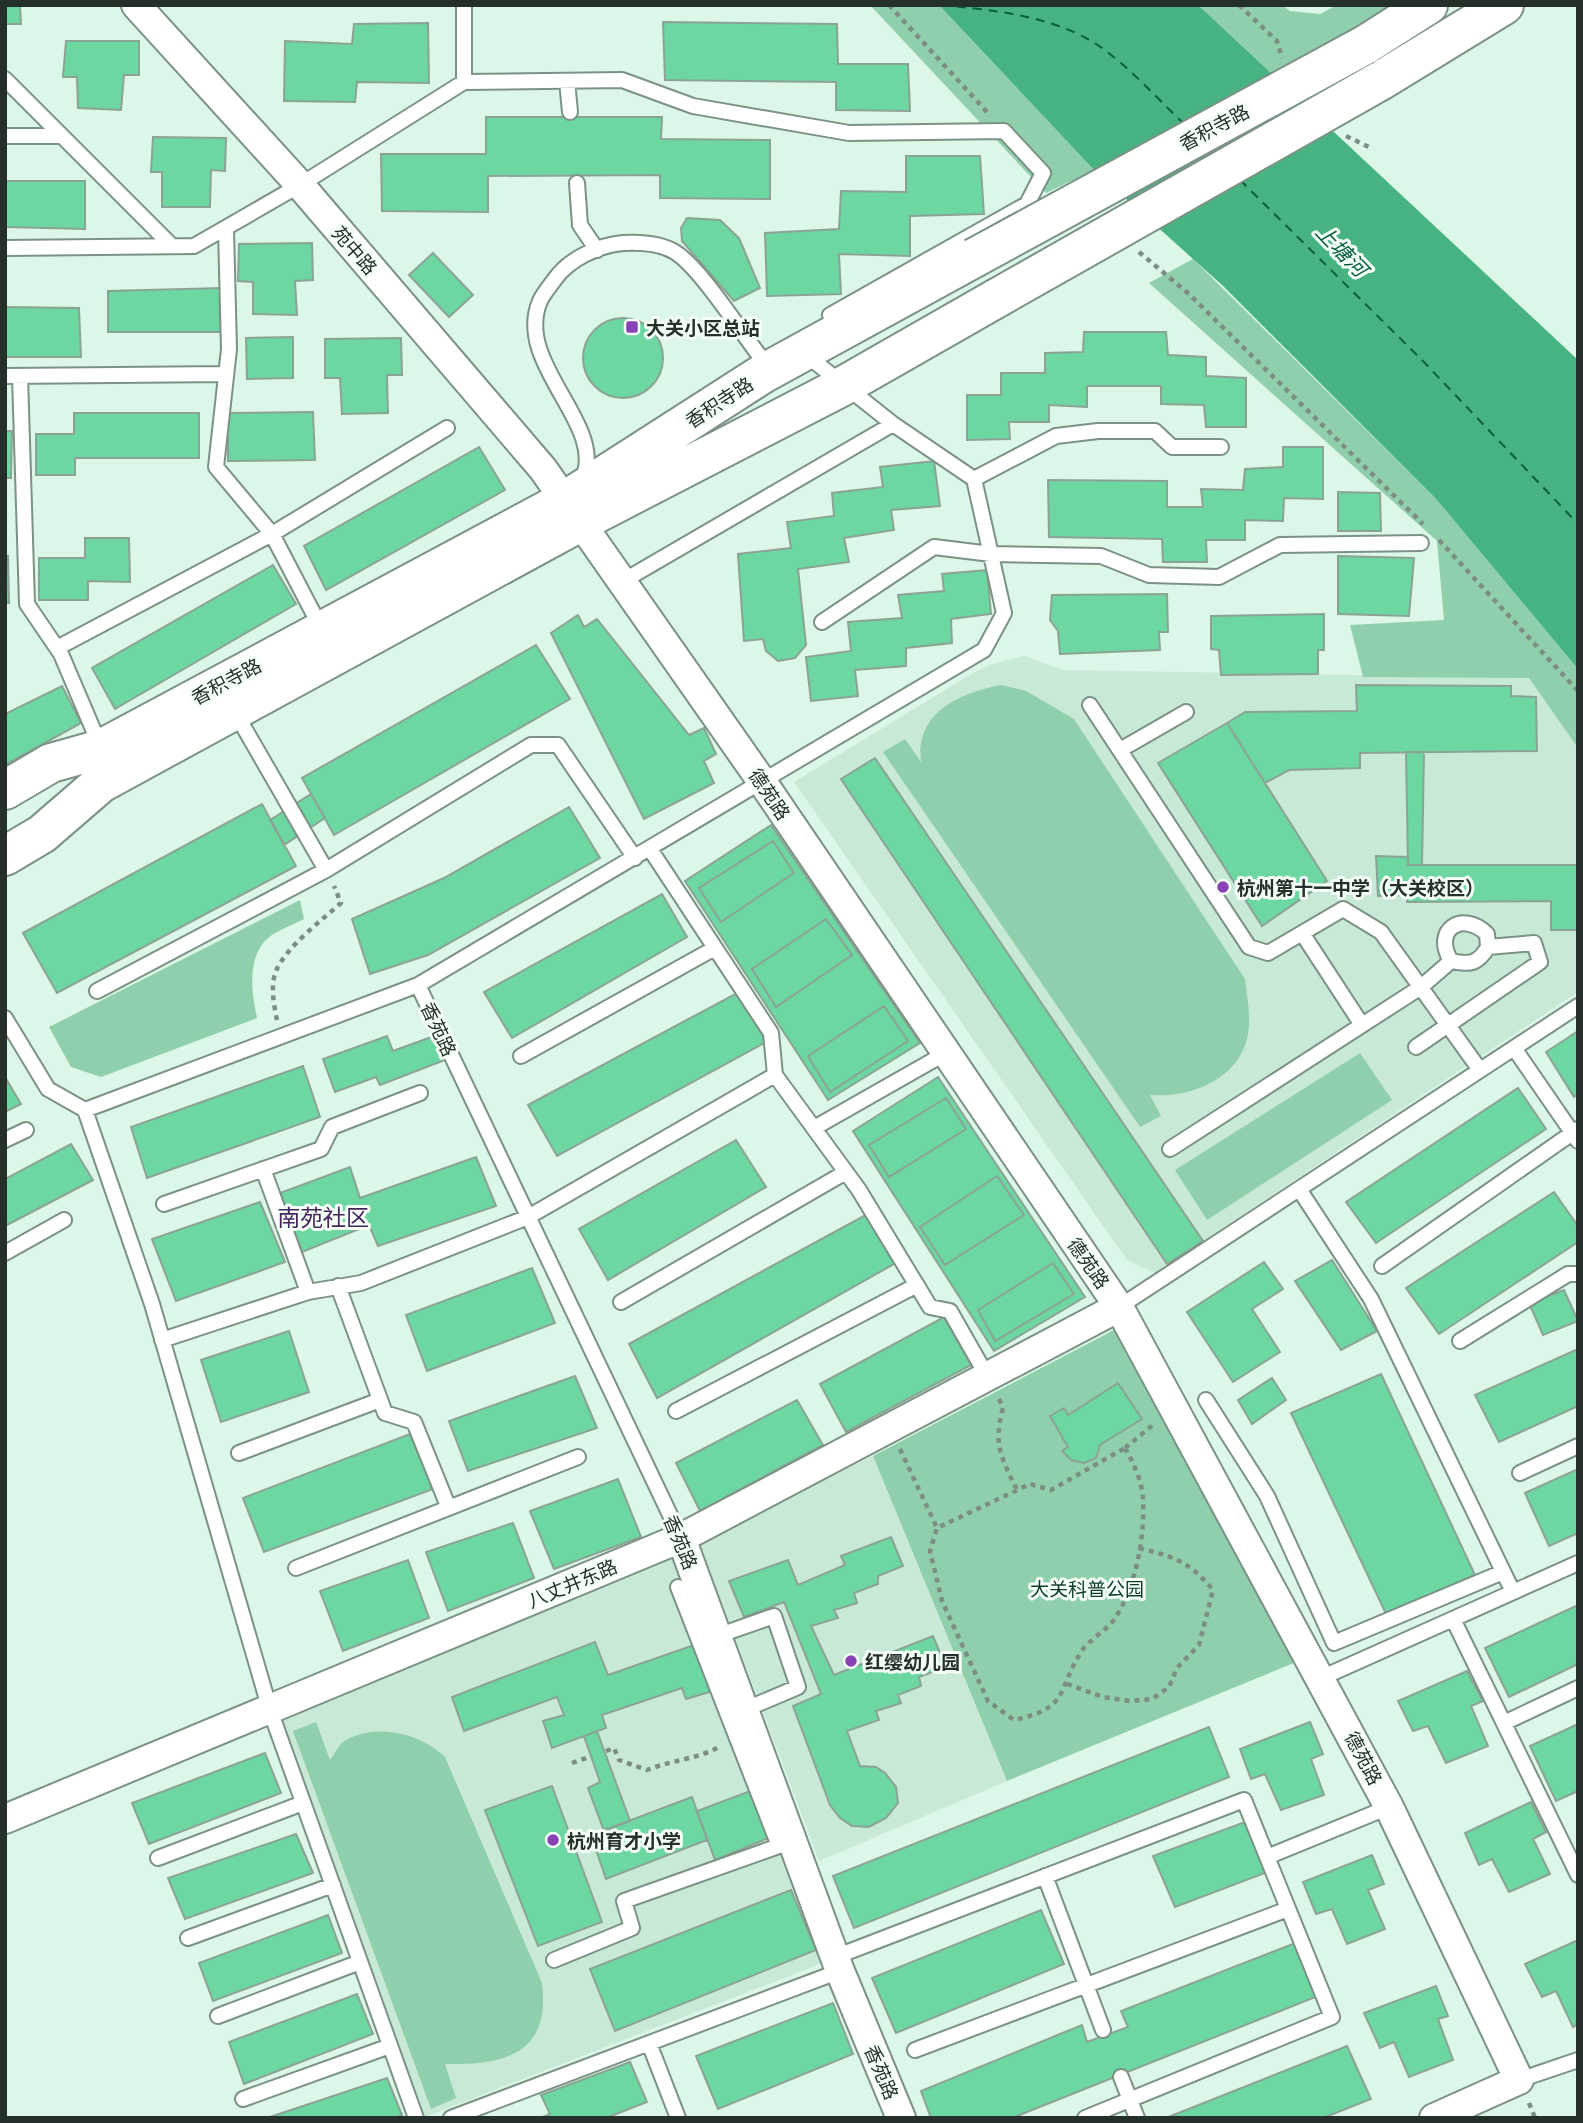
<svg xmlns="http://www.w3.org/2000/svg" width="1583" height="2123" font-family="'Titillium Web','Noto Sans SC',sans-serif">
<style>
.built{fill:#c9e9d7}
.green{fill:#8fcfac}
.water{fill:#46b380}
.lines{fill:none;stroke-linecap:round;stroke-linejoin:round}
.ferry{stroke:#085e3c;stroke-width:2;stroke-dasharray:9 7;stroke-linecap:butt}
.building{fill:#6dd7a2;stroke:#8ba395;stroke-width:2}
.service-casing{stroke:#7b9285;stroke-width:18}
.minor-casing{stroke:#7b9285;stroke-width:32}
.secondary-casing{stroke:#7b9285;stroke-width:42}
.path{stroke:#7c8e84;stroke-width:4.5;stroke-dasharray:5 5;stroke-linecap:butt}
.service{stroke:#fff;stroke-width:14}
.minor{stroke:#fff;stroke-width:28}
.secondary{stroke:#fff;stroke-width:38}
.secondary-bridge-casing{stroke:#7b9285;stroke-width:42;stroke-linecap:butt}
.secondary-bridge{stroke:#fff;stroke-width:38}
.poi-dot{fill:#8a43b6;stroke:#f4fff8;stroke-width:2.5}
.labels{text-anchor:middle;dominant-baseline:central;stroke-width:6;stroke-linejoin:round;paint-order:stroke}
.street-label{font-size:19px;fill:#26302a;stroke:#f4fff8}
.poi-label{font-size:19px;font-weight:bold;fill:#26302a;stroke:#f4fff8;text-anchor:start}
.park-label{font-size:19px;fill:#0e3c28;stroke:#f4fff8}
.water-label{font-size:21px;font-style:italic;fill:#085e3c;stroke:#f4fff8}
.quarter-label{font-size:23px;fill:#46245c;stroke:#f4fff8}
</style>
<rect width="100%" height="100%" fill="#dcf6e7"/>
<path class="built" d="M 1024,656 L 1063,670 L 1529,678 L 1578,748 L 1578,992 L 1155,1273 L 1127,1260 L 794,782 L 973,673 L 992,664 Z
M 873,1456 L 1007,1781 L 819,1861 L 699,1541 Z
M 674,1553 L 825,1962 L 425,2117 L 282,1717 Z"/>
<path class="green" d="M 870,5 L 939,5 L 1094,170 L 1046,193 Z
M 1198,5 L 1282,5 L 1290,11 L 1320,14 L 1337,5 L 1396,5 L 1272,76 Z
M 1193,259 L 1437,500 L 1578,669 L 1578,748 L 1529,678 L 1363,677 L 1350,625 L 1444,620 L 1437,541 L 1149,283 Z
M 1001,685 L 1026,691 L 1074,719 L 1245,979 C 1247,998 1252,1019 1247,1039 C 1236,1081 1189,1098 1150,1095 L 1161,1116 L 1140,1127 L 883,752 L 905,739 L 921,762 C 915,712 960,693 1001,685 Z
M 300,900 L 304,919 C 293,925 272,932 264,942 C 247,962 252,995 257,1018 L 101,1077 L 71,1067 L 49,1027 Z
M 1360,1053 L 1392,1100 L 1207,1220 L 1175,1170 Z
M 1114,1330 L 1296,1662 L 1007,1781 L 873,1456 Z
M 316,1722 L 330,1760 C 334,1755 338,1746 343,1742 C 374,1722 420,1733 445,1757 L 542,1983 C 551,2054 505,2065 445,2064 L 456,2098 L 431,2109 L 293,1731 Z"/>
<path class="water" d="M 939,5 L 1198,5 L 1578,360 L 1578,669 L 1437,500 L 1222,285 L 1094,170 Z"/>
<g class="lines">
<path class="ferry" d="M 941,5 C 994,10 1057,16 1102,48 C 1131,69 1156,97 1182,122
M 1240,180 L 1423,361 L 1578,524"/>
</g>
<path class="building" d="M 5,5 L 20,5 L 21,24 L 5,24 Z
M 663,22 L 837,24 L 838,64 L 908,64 L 910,111 L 836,110 L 836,82 L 665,80 Z
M 428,23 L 429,83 L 357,82 L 355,102 L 284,101 L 285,41 L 352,44 L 354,24 Z
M 66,41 L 139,41 L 139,75 L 124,75 L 121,110 L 78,108 L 77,77 L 63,77 Z
M 486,117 L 662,117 L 661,139 L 770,140 L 770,199 L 660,198 L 660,175 L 488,176 L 488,212 L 382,211 L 381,154 L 486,154 Z
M 153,137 L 226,138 L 225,171 L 211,170 L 210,207 L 162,207 L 162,172 L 151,172 Z
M 906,156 L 980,156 L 984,214 L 910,216 L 910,256 L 839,254 L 841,294 L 767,296 L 765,233 L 839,229 L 841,191 L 906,192 Z
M 5,181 L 85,181 L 85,229 L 5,227 Z
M 687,218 L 720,220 L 739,238 L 760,288 L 734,301 L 682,241 L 681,228 Z
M 312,243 L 313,280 L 295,281 L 297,315 L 253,314 L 253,282 L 238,281 L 239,244 Z
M 433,253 L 473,295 L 449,317 L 409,275 Z
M 222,288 L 223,332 L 108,332 L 108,291 Z
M 5,307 L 79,308 L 81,357 L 5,357 Z
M583 358a40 40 0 1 1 80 0a40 40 0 1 1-80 0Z
M 1084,332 L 1166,332 L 1168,355 L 1206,357 L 1206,376 L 1246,378 L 1246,427 L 1206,427 L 1204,405 L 1161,404 L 1161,386 L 1087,386 L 1087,407 L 1049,405 L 1049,422 L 1009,422 L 1010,439 L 967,440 L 967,395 L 1001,395 L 1001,373 L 1045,373 L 1045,353 L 1083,352 Z
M 293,337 L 293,378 L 247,379 L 246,338 Z
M 401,338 L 402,375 L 387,375 L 388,413 L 342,414 L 340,378 L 325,378 L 325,339 Z
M 313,412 L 315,460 L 228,461 L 228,413 Z
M 74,413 L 199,413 L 199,458 L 75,458 L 75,475 L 36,475 L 36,434 L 74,434 Z
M 5,431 L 12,431 L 11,478 L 5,478 Z
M 479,447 L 505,490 L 326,590 L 304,546 Z
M 1283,447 L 1323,447 L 1323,499 L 1284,498 L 1283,521 L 1245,520 L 1245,540 L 1206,540 L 1207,562 L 1163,562 L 1162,539 L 1049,537 L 1048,480 L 1167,481 L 1167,507 L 1203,507 L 1201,489 L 1243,490 L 1245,469 L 1283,467 Z
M 934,461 L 940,506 L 891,510 L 894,530 L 844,538 L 849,562 L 798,569 L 806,645 L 795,658 L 778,661 L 766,651 L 763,639 L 744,641 L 738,554 L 791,548 L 787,522 L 834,516 L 832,493 L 883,487 L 880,467 Z
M 1338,492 L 1380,493 L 1381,531 L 1338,531 Z
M 85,538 L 129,538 L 130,582 L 88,581 L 88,600 L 39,600 L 39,558 L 85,558 Z
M 5,556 L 8,556 L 9,603 L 5,603 Z
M 1338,556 L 1414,558 L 1409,616 L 1338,614 Z
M 273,565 L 296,604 L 115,709 L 92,668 Z
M 987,570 L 991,614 L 951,619 L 952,643 L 906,648 L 906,666 L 855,670 L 858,696 L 811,701 L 806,657 L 851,651 L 848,622 L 902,618 L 898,595 L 944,591 L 942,574 Z
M 1167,594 L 1168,632 L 1159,632 L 1160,650 L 1060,654 L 1058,631 L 1050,620 L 1052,595 Z
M 1324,614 L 1324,650 L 1318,650 L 1318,674 L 1221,675 L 1219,650 L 1211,649 L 1211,616 Z
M 578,615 L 584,627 L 597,619 L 689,735 L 704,728 L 716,754 L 704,761 L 714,783 L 644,819 L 551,633 Z
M 536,645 L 570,699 L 334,835 L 302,778 Z
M 1356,685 L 1511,686 L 1511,696 L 1536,697 L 1537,751 L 1360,753 L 1360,768 L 1289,770 L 1265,783 L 1227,723 L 1245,712 L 1357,711 Z
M 62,686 L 81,723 L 5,765 L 5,714 Z
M 1227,723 L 1327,881 L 1262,926 L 1158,763 Z
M 1406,752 L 1424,752 L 1422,865 L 1408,865 Z
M 875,758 L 1203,1241 L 1167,1264 L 841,779 Z
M 311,794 L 325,818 L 284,845 L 270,820 Z
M 262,804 L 296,866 L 57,993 L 23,933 Z
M 569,807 L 600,858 L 428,955 L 370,974 L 352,919 L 444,878 Z
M 771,825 L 920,1043 L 828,1100 L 685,881 Z
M 773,841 L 794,873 L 721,922 L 699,888 Z
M 1376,856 L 1408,857 L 1408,865 L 1578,865 L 1578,930 L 1551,930 L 1551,901 L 1407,902 L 1407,895 L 1378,896 Z
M 662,894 L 687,937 L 512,1038 L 484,992 Z
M 826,919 L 852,955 L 776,1007 L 752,969 Z
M 739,992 L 766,1042 L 557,1156 L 528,1105 Z
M 884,1006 L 908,1041 L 830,1092 L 808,1056 Z
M 1578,1031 L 1578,1094 L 1574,1097 L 1546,1052 Z
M 387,1036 L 393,1051 L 434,1036 L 445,1060 L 380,1085 L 376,1077 L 335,1092 L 323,1059 Z
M 303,1066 L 320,1117 L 147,1178 L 131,1127 Z
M 5,1077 L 21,1104 L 5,1112 Z
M 938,1077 L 1085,1297 L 994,1351 L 853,1131 Z
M 1518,1088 L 1546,1129 L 1376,1243 L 1346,1202 Z
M 946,1098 L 966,1129 L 889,1177 L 869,1145 Z
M 736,1140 L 766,1187 L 608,1280 L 579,1229 Z
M 71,1144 L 93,1180 L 5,1226 L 5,1179 Z
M 476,1157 L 496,1206 L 378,1246 L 369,1225 L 302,1252 L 280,1193 L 350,1167 L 360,1198 Z
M 997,1176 L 1024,1215 L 945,1265 L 920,1227 Z
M 1554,1192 L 1578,1226 L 1578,1242 L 1439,1334 L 1406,1288 Z
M 260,1202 L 285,1262 L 176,1301 L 152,1239 Z
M 871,1212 L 901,1260 L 657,1398 L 629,1344 Z
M 1332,1260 L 1377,1331 L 1341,1350 L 1295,1281 Z
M 1264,1262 L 1283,1289 L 1252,1309 L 1280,1352 L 1233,1382 L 1187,1312 Z
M 1053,1263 L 1074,1294 L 995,1341 L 978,1310 Z
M 532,1268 L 555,1323 L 427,1371 L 406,1315 Z
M 1564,1290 L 1578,1321 L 1543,1335 L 1529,1303 Z
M 944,1317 L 971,1365 L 846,1432 L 820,1384 Z
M 289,1331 L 309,1392 L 221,1422 L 201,1360 Z
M 1578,1349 L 1578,1406 L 1499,1442 L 1475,1395 Z
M 1381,1374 L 1475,1575 L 1387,1616 L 1291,1413 Z
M 575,1376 L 597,1428 L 468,1471 L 449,1421 Z
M 1272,1378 L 1286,1400 L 1252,1424 L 1238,1400 Z
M 1118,1383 L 1142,1419 L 1100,1445 L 1096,1458 L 1084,1463 L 1071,1460 L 1062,1451 L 1068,1447 L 1050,1416 L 1064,1408 L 1068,1415 Z
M 797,1400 L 823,1445 L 700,1511 L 676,1463 Z
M 410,1434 L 433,1489 L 264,1552 L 243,1498 Z
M 1578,1469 L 1578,1533 L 1549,1546 L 1525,1493 Z
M 618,1479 L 641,1537 L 554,1569 L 530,1511 Z
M 513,1523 L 534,1578 L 448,1611 L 426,1552 Z
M 891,1537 L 903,1566 L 878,1576 L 878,1584 L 854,1593 L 857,1603 L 834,1610 L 838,1618 L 811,1626 L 834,1675 L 933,1636 L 946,1667 L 919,1677 L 921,1686 L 898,1695 L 901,1703 L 876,1711 L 879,1720 L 847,1731 L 860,1766 L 876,1767 L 885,1773 L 896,1787 L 898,1803 L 886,1818 L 869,1827 L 852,1826 L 840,1818 L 830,1805 L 793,1706 L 821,1694 L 784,1602 L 744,1617 L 729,1581 L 788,1560 L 798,1585 L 845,1565 L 841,1556 Z
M 408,1560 L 429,1618 L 343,1651 L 320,1591 Z
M 1578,1605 L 1578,1664 L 1509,1697 L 1485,1648 Z
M 595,1642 L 608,1675 L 697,1644 L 716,1690 L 686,1699 L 682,1688 L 602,1715 L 606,1728 L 552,1748 L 543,1721 L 564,1715 L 557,1697 L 464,1731 L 452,1697 Z
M 1467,1671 L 1483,1701 L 1471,1706 L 1488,1746 L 1446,1763 L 1428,1726 L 1413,1731 L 1398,1701 Z
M 1310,1722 L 1323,1754 L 1311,1759 L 1324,1795 L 1281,1810 L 1265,1774 L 1251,1779 L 1240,1749 Z
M 1578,1724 L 1578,1791 L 1556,1801 L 1530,1746 Z
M 1209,1727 L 1229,1777 L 854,1928 L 833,1876 Z
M 597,1731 L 630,1821 L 604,1831 L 588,1788 L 600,1782 L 584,1736 Z
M 265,1753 L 281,1793 L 149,1844 L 132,1803 Z
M 552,1786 L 602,1922 L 538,1946 L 485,1810 Z
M 753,1790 L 771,1837 L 715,1860 L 697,1811 Z
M 692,1797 L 707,1840 L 606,1879 L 591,1835 Z
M 1531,1802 L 1546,1832 L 1533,1839 L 1550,1874 L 1509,1892 L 1492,1859 L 1479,1865 L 1465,1833 Z
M 1245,1822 L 1265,1873 L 1175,1907 L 1153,1856 Z
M 296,1834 L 313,1873 L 185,1919 L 168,1878 Z
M 1372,1855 L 1384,1884 L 1368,1890 L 1385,1929 L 1347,1944 L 1332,1909 L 1316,1914 L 1303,1882 Z
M 791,1890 L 816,1950 L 615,2031 L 590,1969 Z
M 1041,1910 L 1064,1964 L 896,2033 L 872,1978 Z
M 328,1915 L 342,1953 L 213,2001 L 199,1963 Z
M 1578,1940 L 1578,2024 L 1573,2027 L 1556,1991 L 1542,1997 L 1525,1964 Z
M 1298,1942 L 1318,1996 L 1012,2118 L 931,2118 L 921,2091 L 1082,2025 L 1087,2042 L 1128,2027 L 1121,2011 Z
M 1436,1986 L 1448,2016 L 1438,2019 L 1453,2060 L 1409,2077 L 1394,2042 L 1380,2048 L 1364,2013 Z
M 357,1994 L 373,2034 L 244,2084 L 229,2042 Z
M 833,2003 L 853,2054 L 718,2109 L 696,2056 Z
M 1347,2046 L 1371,2099 L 1323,2118 L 1166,2118 Z
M 630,2062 L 647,2102 L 606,2118 L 540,2118 L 550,2114 L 541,2095 Z
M 387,2078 L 402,2115 L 394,2118 L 267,2118 Z"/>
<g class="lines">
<g class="service-casing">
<path id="service" d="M 5,79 L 172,246
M 567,81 L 570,112
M 464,82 L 464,5
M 5,136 L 62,136
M 577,183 L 580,225 L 597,250
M 226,230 L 229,349 L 216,467 L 272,534 L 321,628
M 5,248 L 194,246 L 300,185 L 464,82 L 622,80 L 693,106 L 849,133 L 1004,131 L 1043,173 L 1027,204 L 830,315
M 5,376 L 226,374
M 20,376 L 27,604 L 61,654 L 101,748
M 974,479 L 1056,436 L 1098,431 L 1155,431 L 1172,447 L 1221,447
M 582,480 C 609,426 513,364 540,301 C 543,294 550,286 555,279 C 569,259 599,245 623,243 C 640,242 660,243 675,252 C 701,269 739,329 759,355 L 763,371
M 623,581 L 893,424
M 822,622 L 934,547 L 991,554 L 1101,556 L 1149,575 L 1219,577 L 1280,545 L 1421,543
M 57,648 L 272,534 L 447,428
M 1090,705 L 1249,947 L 1268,953 L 1343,909 L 1381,932 L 1480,1070
M 235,712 L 326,870
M 1120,750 L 1186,712
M 650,849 L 771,1033 L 775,1075 L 859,1190 L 930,1307 L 950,1311 L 987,1376
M 1302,933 L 1362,1025
M 1451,961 C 1432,930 1462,910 1487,934 L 1488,947
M 418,985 L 681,1538
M 97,991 L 326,870 L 531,745 L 558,745 L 635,858
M 5,1018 L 48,1089 L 85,1110 L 152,1304 L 270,1710 L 416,2118
M 1514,1048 L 1578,1141
M 521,1056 L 715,948
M 85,1110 L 418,985 L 984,650 L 1004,613 L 974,479 L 893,424 L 805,354
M 814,1128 L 946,1053
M 5,1140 L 26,1130
M 1170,1149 L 1421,987 L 1451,961 C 1470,965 1478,964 1488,947 L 1534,943 L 1540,962 L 1416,1047
M 263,1169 L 308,1292
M 1299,1189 L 1371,1299 L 1513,1592
M 164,1204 L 321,1149 L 332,1127 L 420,1093
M 5,1253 L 64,1220
M 1382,1266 L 1578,1129
M 338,1286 L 385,1413 L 414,1422 L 448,1506
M 621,1302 L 846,1172
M 1119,1307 L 1578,1006
M 162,1340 L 308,1292 L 361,1283 L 528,1217 L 775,1075
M 1460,1341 L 1568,1274 L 1578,1274
M 1206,1400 L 1267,1496 L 1334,1643 L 1503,1572
M 676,1411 L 917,1285
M 239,1453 L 380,1400
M 1520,1473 L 1578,1446
M 296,1568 L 578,1457
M 1453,1619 L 1578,1875
M 717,1636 L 774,1616 L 798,1687 L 744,1710
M 1321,1678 L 1578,1563
M 1504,1723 L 1578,1688
M 1267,1857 L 1389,1807
M 158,1858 L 303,1803
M 1045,1876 L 1103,2030
M 188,1938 L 333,1885
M 835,1957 L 1244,1800 L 1332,2017 L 1085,2118
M 554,1960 L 632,1928 L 624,1901 L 779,1846 L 678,1587
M 218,2016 L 360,1962
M 649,2043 L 678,2118
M 915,2050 L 1288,1909
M 1121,2077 L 1137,2118
M 1519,2080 L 1578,2060
M 243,2099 L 390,2046
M 451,2118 L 840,1971"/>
</g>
<g class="minor-casing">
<path id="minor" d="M 136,5 L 300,185 L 543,469 L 763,783 L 1119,1307 L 1389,1807 L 1519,2080 L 1434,2118
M 681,1538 L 840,1971 L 901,2118
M 5,1819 L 681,1538 L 1119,1307"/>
</g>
<g class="secondary-casing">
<path id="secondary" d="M 1365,45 L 1428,5
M 1380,81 L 1504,5
M 5,790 L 51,763 L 101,749 L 566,500 L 764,373 L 974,258
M 5,856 L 42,834 L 101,783 L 580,522 L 843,386 L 997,298"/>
</g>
<path class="path" d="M 889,5 L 987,112
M 1239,5 L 1277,41 L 1282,58
M 1346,136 L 1371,148
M 1139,252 L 1189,294 L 1423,524
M 1439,540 L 1578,691
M 277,1020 C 274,1005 270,986 276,971 C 286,947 322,920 341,903 L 334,886
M 999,1399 L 1003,1408 C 993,1445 1001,1457 1017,1490
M 1125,1448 C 1134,1464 1142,1481 1143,1499 C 1145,1536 1136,1587 1115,1618 C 1106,1632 1089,1639 1081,1652 C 1056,1692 1070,1708 1014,1720 L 988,1701 L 942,1601 L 930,1551 L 937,1528 L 1030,1484 L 1051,1490 Z
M 1125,1448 L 1154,1424
M 900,1449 L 937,1528
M 1067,1684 L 1103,1697 L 1130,1701 L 1152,1699 L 1169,1687 L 1177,1668 L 1199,1645 L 1213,1590 C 1189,1561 1173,1556 1138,1548
M 606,1751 L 614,1748 L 619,1760 L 647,1770 C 672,1760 698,1759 721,1746
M 572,1763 L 589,1757
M 1529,2103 L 1535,2118"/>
<use href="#service" class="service"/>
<use href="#minor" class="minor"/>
<use href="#secondary" class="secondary"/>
<g class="secondary-bridge-casing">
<path id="secondary-bridge" d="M 974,258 L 1365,45
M 997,298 L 1380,81"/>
</g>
<use href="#secondary-bridge" class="secondary-bridge"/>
</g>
<g class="poi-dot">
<rect x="625" y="320" width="14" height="14" rx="3.5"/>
<circle cx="1223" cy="887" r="7"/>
<circle cx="851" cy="1661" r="7"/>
<circle cx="553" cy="1840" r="7"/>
</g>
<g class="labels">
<g class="street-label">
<text transform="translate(1214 127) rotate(-28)">香积寺路</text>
<text transform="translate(355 250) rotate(49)">苑中路</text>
<text transform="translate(719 402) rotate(-33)">香积寺路</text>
<text transform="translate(226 681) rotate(-28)">香积寺路</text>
<text transform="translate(770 794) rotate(56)">德苑路</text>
<text transform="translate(439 1029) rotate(65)">香苑路</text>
<text transform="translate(1089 1263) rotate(55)">德苑路</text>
<text transform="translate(681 1542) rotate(67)">香苑路</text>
<text transform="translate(572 1583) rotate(-23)">八丈井东路</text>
<text transform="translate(1364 1758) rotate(62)">德苑路</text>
<text transform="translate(882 2072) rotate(67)">香苑路</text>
</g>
<g class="poi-label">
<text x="646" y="327">大关小区总站</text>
<text x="1237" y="887">杭州第十一中学（大关校区）</text>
<text x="865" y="1661">红缨幼儿园</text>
<text x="567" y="1840">杭州育才小学</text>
</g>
<g class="park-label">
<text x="1087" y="1588">大关科普公园</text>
</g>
<g class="water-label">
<text transform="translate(1342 250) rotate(46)">上塘河</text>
</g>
<g class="quarter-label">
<text x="323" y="1217">南苑社区</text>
</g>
</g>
<rect width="1583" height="2123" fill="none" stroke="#26302a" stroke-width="14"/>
</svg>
